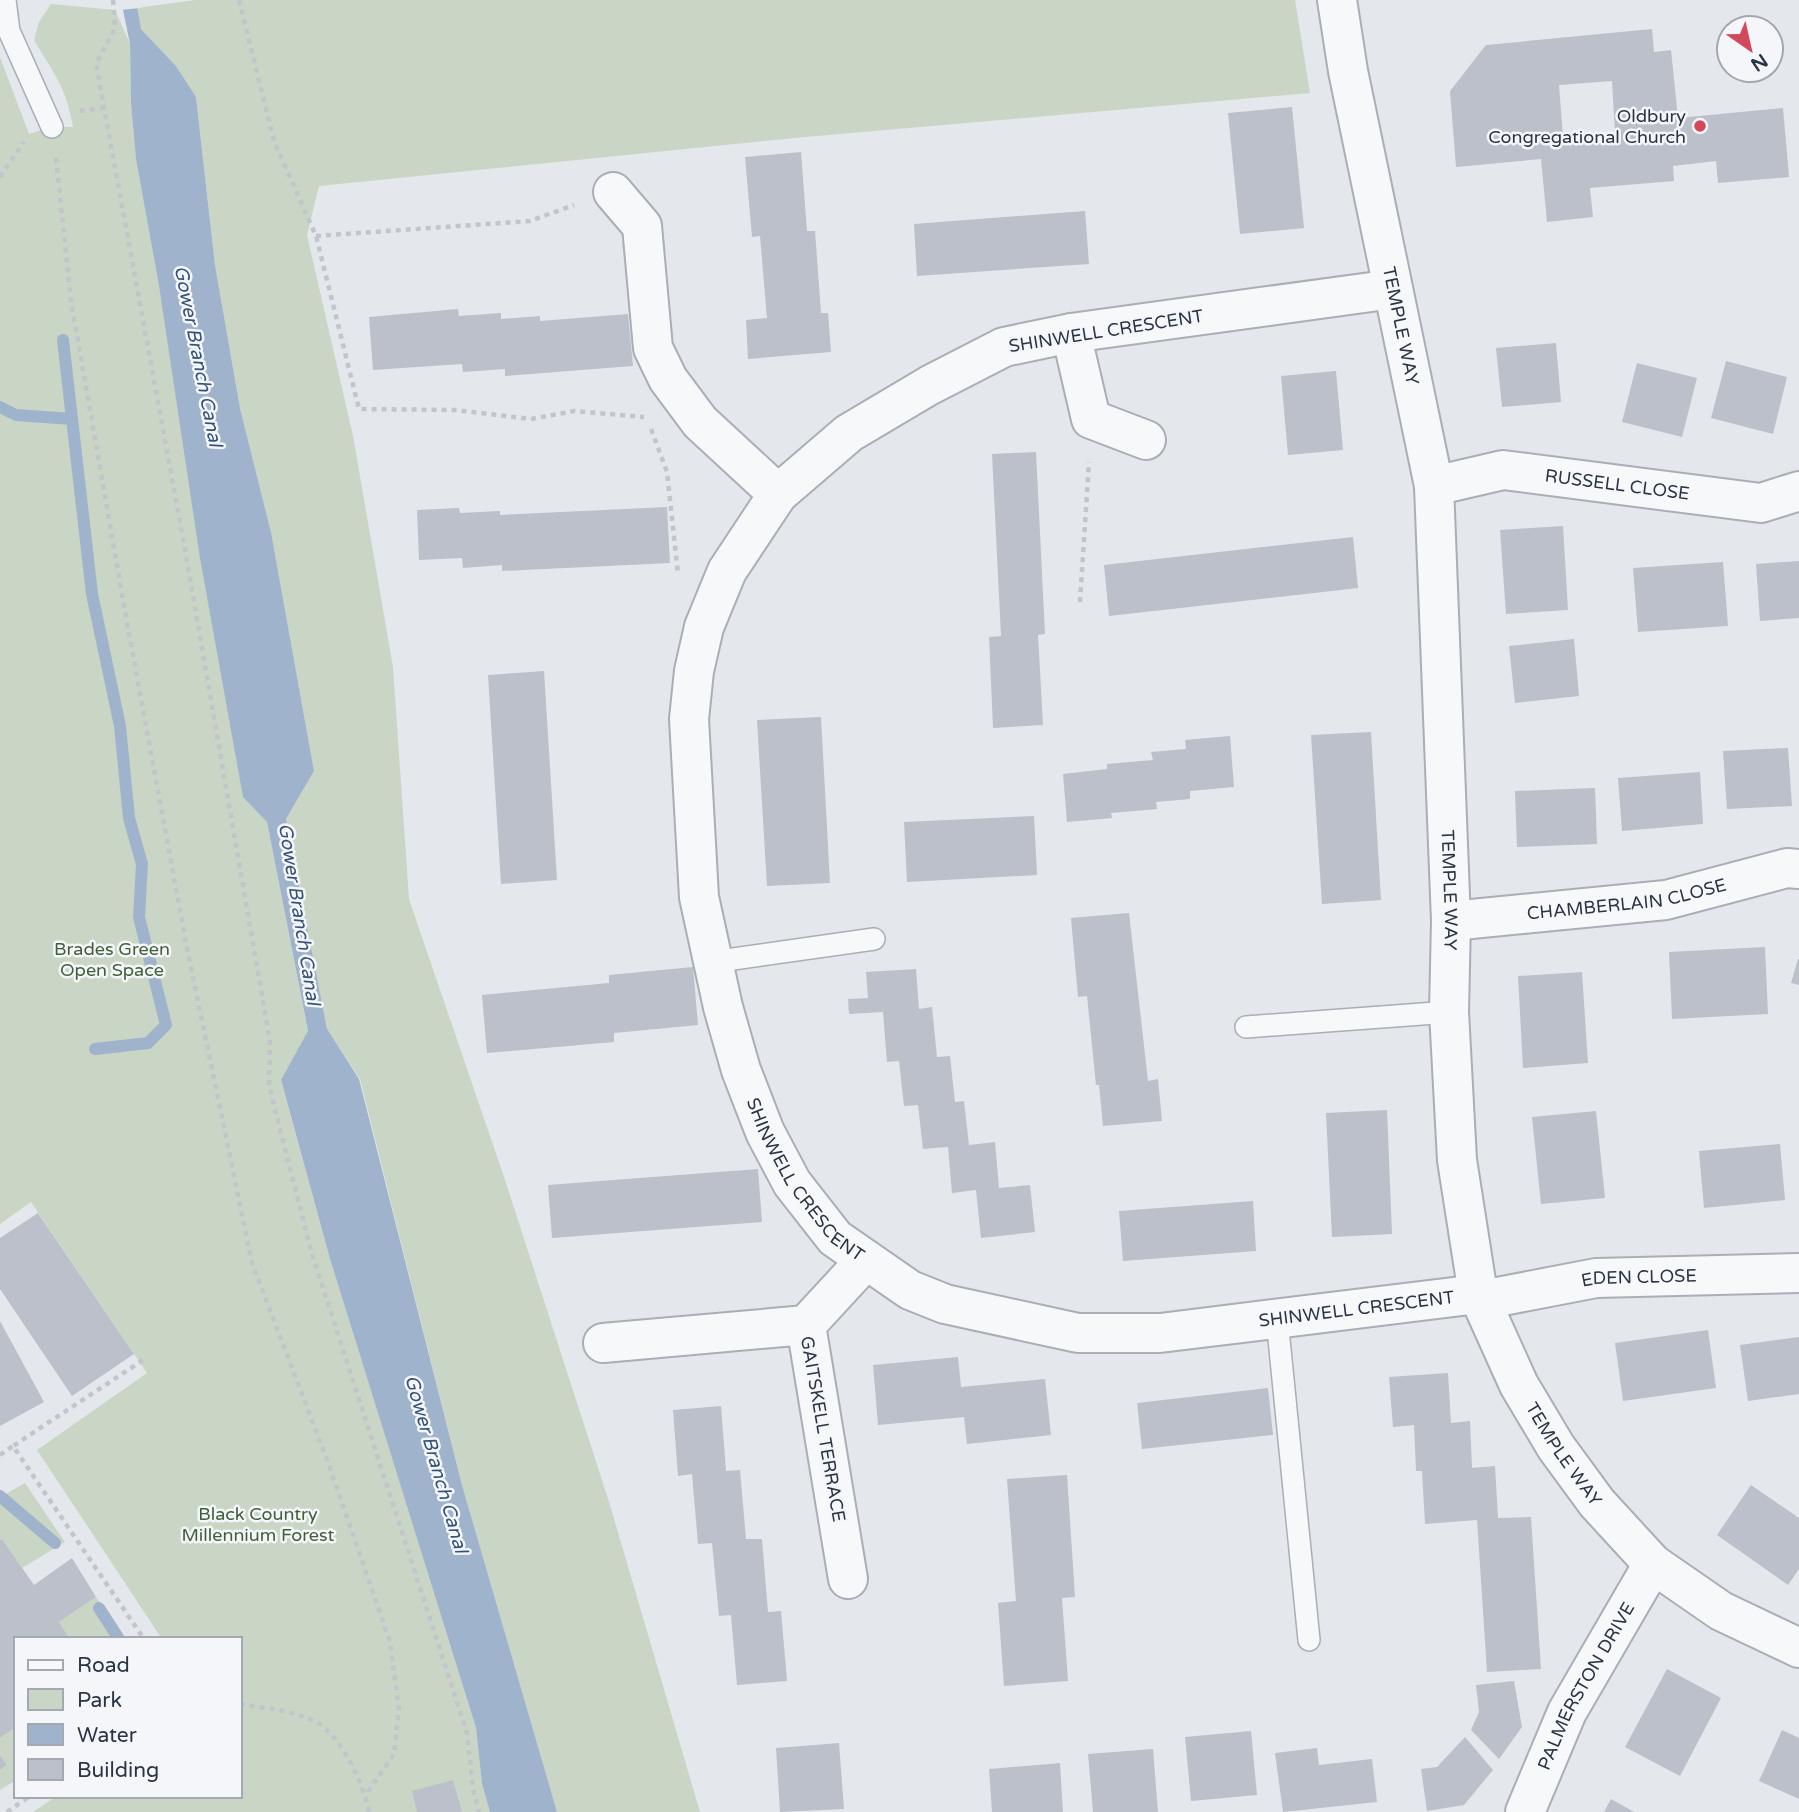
<svg xmlns="http://www.w3.org/2000/svg" width="1799" height="1812" font-family="'Varela Round',sans-serif">
<style>
.green{fill:#c9d6c5}
.water{fill:#9fb4cc}
.pier{fill:#e4e7ec}
.lines{fill:none;stroke-linecap:round;stroke-linejoin:round}
.stream{stroke:#9fb4cc;stroke-width:12}
.building{fill:#bbc0ca;fill-rule:evenodd}
.lane-casing{stroke:#a9aeb7;stroke-width:24}
.street-casing{stroke:#a9aeb7;stroke-width:42}
.path{stroke:#c2c5cb;stroke-width:4.5;stroke-dasharray:5 5;stroke-linecap:butt}
.lane{stroke:#f7f8fa;stroke-width:21}
.street{stroke:#f7f8fa;stroke-width:38}
.poi-dot{fill:#d1495b;stroke:#f4f6f9;stroke-width:2.5}
.labels{text-anchor:middle;dominant-baseline:central;stroke-width:5;stroke-linejoin:round;paint-order:stroke}
.poi-label{font-size:18px;fill:#2b3445;stroke:#f4f6f9;text-anchor:end}
.street-label{font-size:18px;fill:#2b3445;stroke:#f4f6f9}
.park-label{font-size:18px;fill:#3f6138;stroke:#f4f6f9}
.water-label{font-size:19px;font-style:italic;fill:#34527a;stroke:#f4f6f9}
</style>
<rect width="100%" height="100%" fill="#e4e7ec"/>
<path class="green" d="M 195,0 L 1295,0 L 1310,93 L 794,138 L 319,186 L 307,235 L 353,436 L 393,667 L 409,899 L 505,1180 L 610,1505 L 700,1812 L 557,1812 L 462,1485 L 360,1079 L 327,1030 L 286,819 L 314,771 L 271,532 L 240,408 L 215,265 L 196,97 L 176,66 L 141,29 L 137,8 Z
M 51,4 L 115,10 L 130,44 L 131,104 L 136,158 L 159,286 L 243,796 L 267,822 L 308,1032 L 281,1081 L 330,1259 L 476,1728 L 482,1784 L 490,1812 L 33,1812 L 57,1796 L 240,1796 L 240,1639 L 162,1639 L 37,1450 L 147,1373 L 31,1202 L 0,1224 L 0,57 L 29,134 L 52,127 L 73,127 C 66,86 54,74 34,40 L 39,22 Z
M 25,1483 L 65,1542 L 22,1568 L 2,1539 L 0,1540 L 0,1489 L 4,1495 Z
M 96,1597 L 125,1639 L 70,1639 L 59,1622 Z
M 16,1727 L 16,1780 L 0,1790 L 0,1770 L 7,1765 L 0,1755 L 0,1738 Z"/>
<path class="water" d="M 121,0 L 136,0 L 141,29 L 176,66 L 196,97 L 215,265 L 240,408 L 271,532 L 314,771 L 286,819 L 327,1029 L 359,1079 L 462,1485 L 557,1812 L 490,1812 L 482,1784 L 476,1728 L 330,1259 L 281,1080 L 308,1031 L 267,822 L 243,797 L 200,558 L 159,286 L 136,159 L 131,104 L 130,44 Z"/>
<path class="pier" d="M 117,0 L 139,0 L 141,8 L 119,10 Z"/>
<g class="lines">
<path class="stream" d="M 63,340 L 92,594 L 120,726 L 129,818 L 142,864 L 139,917 L 166,1025 L 148,1043 L 95,1049
M 0,407 L 16,415 L 72,419
M 0,1496 L 55,1543
M 99,1608 L 119,1639"/>
</g>
<path class="building" d="M 1652,29 L 1654,52 L 1671,50 L 1678,118 L 1783,108 L 1789,177 L 1718,183 L 1716,161 L 1673,166 L 1674,181 L 1590,188 L 1593,217 L 1547,222 L 1541,159 L 1456,167 L 1450,91 L 1486,45 ZM 1612,81 L 1615,133 L 1563,137 L 1559,85 Z
M 1292,107 L 1304,228 L 1240,234 L 1228,113 Z
M 801,152 L 807,231 L 815,231 L 821,313 L 828,313 L 831,352 L 748,359 L 746,320 L 767,318 L 760,236 L 752,237 L 745,157 Z
M 1085,211 L 1089,264 L 917,276 L 914,224 Z
M 458,309 L 459,316 L 501,313 L 501,319 L 540,316 L 540,321 L 628,314 L 633,366 L 505,376 L 505,369 L 463,372 L 462,364 L 373,370 L 369,317 Z
M 1556,343 L 1561,402 L 1502,407 L 1496,348 Z
M 1726,361 L 1787,377 L 1773,434 L 1711,418 Z
M 1637,363 L 1697,378 L 1682,437 L 1622,422 Z
M 1336,371 L 1343,450 L 1288,455 L 1281,376 Z
M 1036,452 L 1045,634 L 1038,635 L 1043,725 L 993,728 L 989,637 L 1001,636 L 992,454 Z
M 667,507 L 670,563 L 502,571 L 502,565 L 463,568 L 462,558 L 419,560 L 417,510 L 459,508 L 460,513 L 500,511 L 500,515 Z
M 1563,526 L 1568,610 L 1506,614 L 1500,530 Z
M 1353,537 L 1358,588 L 1109,616 L 1104,565 Z
M 1799,561 L 1799,618 L 1760,621 L 1756,564 Z
M 1723,562 L 1728,626 L 1638,632 L 1633,568 Z
M 1574,639 L 1579,696 L 1515,703 L 1509,646 Z
M 544,671 L 557,880 L 501,884 L 488,675 Z
M 821,717 L 830,883 L 767,886 L 757,720 Z
M 1371,732 L 1381,900 L 1322,904 L 1311,735 Z
M 1230,736 L 1234,787 L 1190,791 L 1190,799 L 1156,802 L 1157,809 L 1111,813 L 1112,818 L 1067,822 L 1063,774 L 1107,769 L 1107,764 L 1153,760 L 1151,752 L 1186,749 L 1185,740 Z
M 1788,748 L 1792,806 L 1727,809 L 1723,751 Z
M 1700,772 L 1703,824 L 1622,831 L 1618,778 Z
M 1595,788 L 1597,844 L 1517,847 L 1515,791 Z
M 1034,816 L 1037,875 L 907,882 L 904,822 Z
M 1129,913 L 1148,1081 L 1158,1079 L 1162,1121 L 1103,1126 L 1099,1085 L 1096,1085 L 1087,996 L 1078,997 L 1071,918 Z
M 1765,947 L 1768,1014 L 1672,1019 L 1669,952 Z
M 1798,959 L 1799,959 L 1799,985 L 1791,983 Z
M 693,967 L 698,1025 L 614,1033 L 614,1042 L 487,1053 L 482,995 L 609,983 L 609,975 Z
M 916,969 L 919,1009 L 932,1007 L 937,1057 L 950,1056 L 955,1102 L 964,1101 L 969,1145 L 995,1142 L 999,1188 L 1030,1185 L 1035,1232 L 981,1238 L 976,1190 L 952,1193 L 948,1147 L 923,1149 L 918,1105 L 904,1106 L 899,1061 L 887,1062 L 883,1012 L 849,1014 L 848,999 L 868,998 L 866,972 Z
M 1582,972 L 1588,1063 L 1523,1068 L 1518,976 Z
M 1387,1110 L 1392,1234 L 1332,1237 L 1326,1113 Z
M 1596,1111 L 1605,1198 L 1541,1204 L 1532,1117 Z
M 1780,1144 L 1785,1200 L 1704,1208 L 1699,1151 Z
M 758,1169 L 762,1222 L 552,1238 L 548,1185 Z
M 1253,1201 L 1256,1251 L 1123,1261 L 1119,1211 Z
M 38,1213 L 134,1354 L 72,1396 L 0,1289 L 0,1238 Z
M 0,1321 L 44,1402 L 0,1426 Z
M 1708,1330 L 1716,1388 L 1623,1401 L 1615,1343 Z
M 1799,1337 L 1799,1394 L 1748,1401 L 1740,1345 Z
M 958,1357 L 961,1387 L 1045,1379 L 1051,1435 L 967,1444 L 964,1417 L 878,1425 L 873,1365 Z
M 1448,1373 L 1451,1423 L 1470,1421 L 1472,1468 L 1495,1466 L 1498,1518 L 1531,1517 L 1541,1669 L 1487,1672 L 1477,1520 L 1425,1524 L 1422,1471 L 1416,1471 L 1414,1425 L 1393,1427 L 1389,1377 Z
M 1268,1388 L 1273,1435 L 1142,1449 L 1137,1403 Z
M 721,1406 L 726,1471 L 740,1470 L 746,1539 L 762,1539 L 768,1612 L 781,1611 L 787,1681 L 737,1685 L 731,1615 L 719,1616 L 712,1543 L 698,1544 L 692,1474 L 678,1476 L 673,1410 Z
M 1067,1475 L 1075,1597 L 1062,1598 L 1068,1681 L 1004,1686 L 998,1603 L 1016,1601 L 1007,1479 Z
M 1751,1485 L 1799,1518 L 1799,1569 L 1788,1585 L 1717,1535 Z
M 2,1539 L 34,1585 L 72,1558 L 96,1597 L 59,1622 L 70,1639 L 16,1639 L 16,1727 L 0,1738 L 0,1540 Z
M 1667,1669 L 1721,1698 L 1680,1776 L 1625,1747 Z
M 1514,1681 L 1522,1727 L 1499,1759 L 1471,1730 L 1479,1712 L 1476,1685 Z
M 1782,1730 L 1799,1738 L 1799,1799 L 1759,1781 Z
M 1251,1731 L 1257,1795 L 1191,1801 L 1185,1737 Z
M 1465,1737 L 1493,1770 L 1464,1805 L 1427,1811 L 1421,1769 L 1437,1767 Z
M 839,1743 L 844,1809 L 780,1812 L 776,1748 Z
M 1317,1748 L 1319,1765 L 1372,1759 L 1377,1802 L 1283,1812 L 1275,1753 Z
M 1153,1749 L 1158,1812 L 1093,1812 L 1088,1754 Z
M 0,1755 L 7,1765 L 0,1770 Z
M 1060,1763 L 1063,1812 L 992,1812 L 989,1769 Z
M 453,1780 L 462,1812 L 417,1812 L 412,1791 Z
M 1611,1799 L 1634,1812 L 1604,1812 Z"/>
<g class="lines">
<g class="lane-casing">
<path id="lane" d="M 5,0 L 9,31 L 52,127
M 712,962 L 874,939
M 1246,1027 L 1449,1012
M 1277,1319 L 1309,1640"/>
</g>
<g class="street-casing">
<g id="street">
<path id="s1" d="M 1337,0 L 1348,71 L 1434,486 L 1451,921 L 1449,1012 L 1457,1160 L 1478,1294 L 1519,1385 L 1556,1447 L 1597,1503 L 1653,1564 L 1721,1611 L 1799,1648"/>
<path d="M 613,192 L 642,226 L 653,348 L 668,379 L 700,422 L 778,494"/>
<path id="s2" d="M 1393,289 L 1071,333 L 1004,347 L 930,385 L 849,433 L 778,494 L 727,571 L 704,627 L 694,671 L 689,719 L 699,897 L 723,1007 L 741,1070 L 765,1132 L 792,1183 L 835,1238 L 910,1290 L 945,1304 L 1078,1333 L 1160,1333 L 1478,1294"/>
<path d="M 1071,333 L 1091,419 L 1146,440"/>
<path id="s3" d="M 1434,486 L 1503,470 L 1761,503 L 1799,491"/>
<path id="s4" d="M 1451,921 L 1666,900 L 1787,868 L 1799,869"/>
<path id="s5" d="M 1482,1300 L 1596,1278 L 1799,1273"/>
<path d="M 603,1343 L 806,1325"/>
<path d="M 848,1579 L 806,1325 L 865,1261"/>
<path id="s6" d="M 1525,1812 L 1567,1712 L 1653,1564"/>
</g>
</g>
<path class="path" d="M 113,0 L 115,28 L 96,64 L 183,538 L 270,1042 L 269,1086 L 312,1254 L 467,1733 L 473,1788 L 479,1812
M 239,0 L 274,141 L 316,236 L 359,409 L 455,410 L 531,419 L 574,411 L 644,417
M 80,111 L 103,108
M 56,158 L 71,301 L 126,617 L 186,943 L 252,1263 L 329,1465 L 390,1642 L 399,1709 L 394,1754 L 365,1796
M 0,177 L 24,142
M 316,236 L 530,221 L 574,205
M 651,429 L 667,472 L 678,574
M 1080,602 L 1089,462
M 143,1360 L 13,1446 L 144,1639
M 0,1455 L 13,1446
M 240,1704 C 264,1708 291,1710 314,1721 C 341,1734 363,1783 369,1812
M 7,1812 L 30,1796"/>
<use href="#lane" class="lane"/>
<use href="#street" class="street"/>
</g>
<circle class="poi-dot" cx="1700" cy="126" r="7"/>
<g class="labels">
<g class="poi-label">
<text x="1686" y="116">Oldbury<tspan x="1686" dy="21">Congregational Church</tspan></text>
</g>
<g class="street-label">
<text stroke="none"><textPath href="#s1" startOffset="332">TEMPLE WAY</textPath></text>
<text transform="translate(1106 331) rotate(-9)">SHINWELL CRESCENT</text>
<text stroke="none"><textPath href="#s3" startOffset="186">RUSSELL CLOSE</textPath></text>
<text stroke="none"><textPath href="#s1" startOffset="900">TEMPLE WAY</textPath></text>
<text stroke="none"><textPath href="#s4" startOffset="177">CHAMBERLAIN CLOSE</textPath></text>
<text stroke="none"><textPath href="#s2" startOffset="1396">SHINWELL CRESCENT</textPath></text>
<text stroke="none"><textPath href="#s5" startOffset="159">EDEN CLOSE</textPath></text>
<text stroke="none"><textPath href="#s2" startOffset="2006">SHINWELL CRESCENT</textPath></text>
<text transform="translate(823 1429) rotate(80)">GAITSKELL TERRACE</text>
<text stroke="none"><textPath href="#s1" startOffset="1488">TEMPLE WAY</textPath></text>
<text stroke="none"><textPath href="#s6" startOffset="140">PALMERSTON DRIVE</textPath></text>
</g>
<g class="park-label">
<text x="112" y="949">Brades Green<tspan x="112" dy="21">Open Space</tspan></text>
<text x="258" y="1514">Black Country<tspan x="258" dy="21">Millennium Forest</tspan></text>
</g>
<g class="water-label">
<text transform="translate(198 356) rotate(79)">Gower Branch Canal</text>
<text transform="translate(299 914) rotate(81)">Gower Branch Canal</text>
<text transform="translate(436 1464) rotate(74)">Gower Branch Canal</text>
</g>
</g>
<rect x="14" y="1637" width="228" height="161" fill="#f4f6f9" stroke="#a4a8b1" stroke-width="2"/>
<rect x="28" y="1660" width="35" height="10" fill="#f7f8fa" stroke="#a4a8b1" stroke-width="2"/>
<text x="77" y="1672" font-size="21" fill="#2b3445">Road</text>
<rect x="28" y="1689" width="35" height="21" fill="#c9d6c5" stroke="#a4a8b1" stroke-width="2"/>
<text x="77" y="1707" font-size="21" fill="#2b3445">Park</text>
<rect x="28" y="1724" width="35" height="21" fill="#9fb4cc" stroke="#a4a8b1" stroke-width="2"/>
<text x="77" y="1742" font-size="21" fill="#2b3445">Water</text>
<rect x="28" y="1759" width="35" height="21" fill="#bbc0ca" stroke="#a4a8b1" stroke-width="2"/>
<text x="77" y="1777" font-size="21" fill="#2b3445">Building</text>
<g transform="translate(1750 49) rotate(146)"><circle r="33" fill="#f4f6f9" stroke="#a4a8b1" stroke-width="2"/>
<path d="M0-5L12 26L0 18L-12 26Z" fill="#d1495b"/>
<text y="-10" font-size="19" font-weight="bold" text-anchor="middle" fill="#2b3445">N</text>
</g>
</svg>
